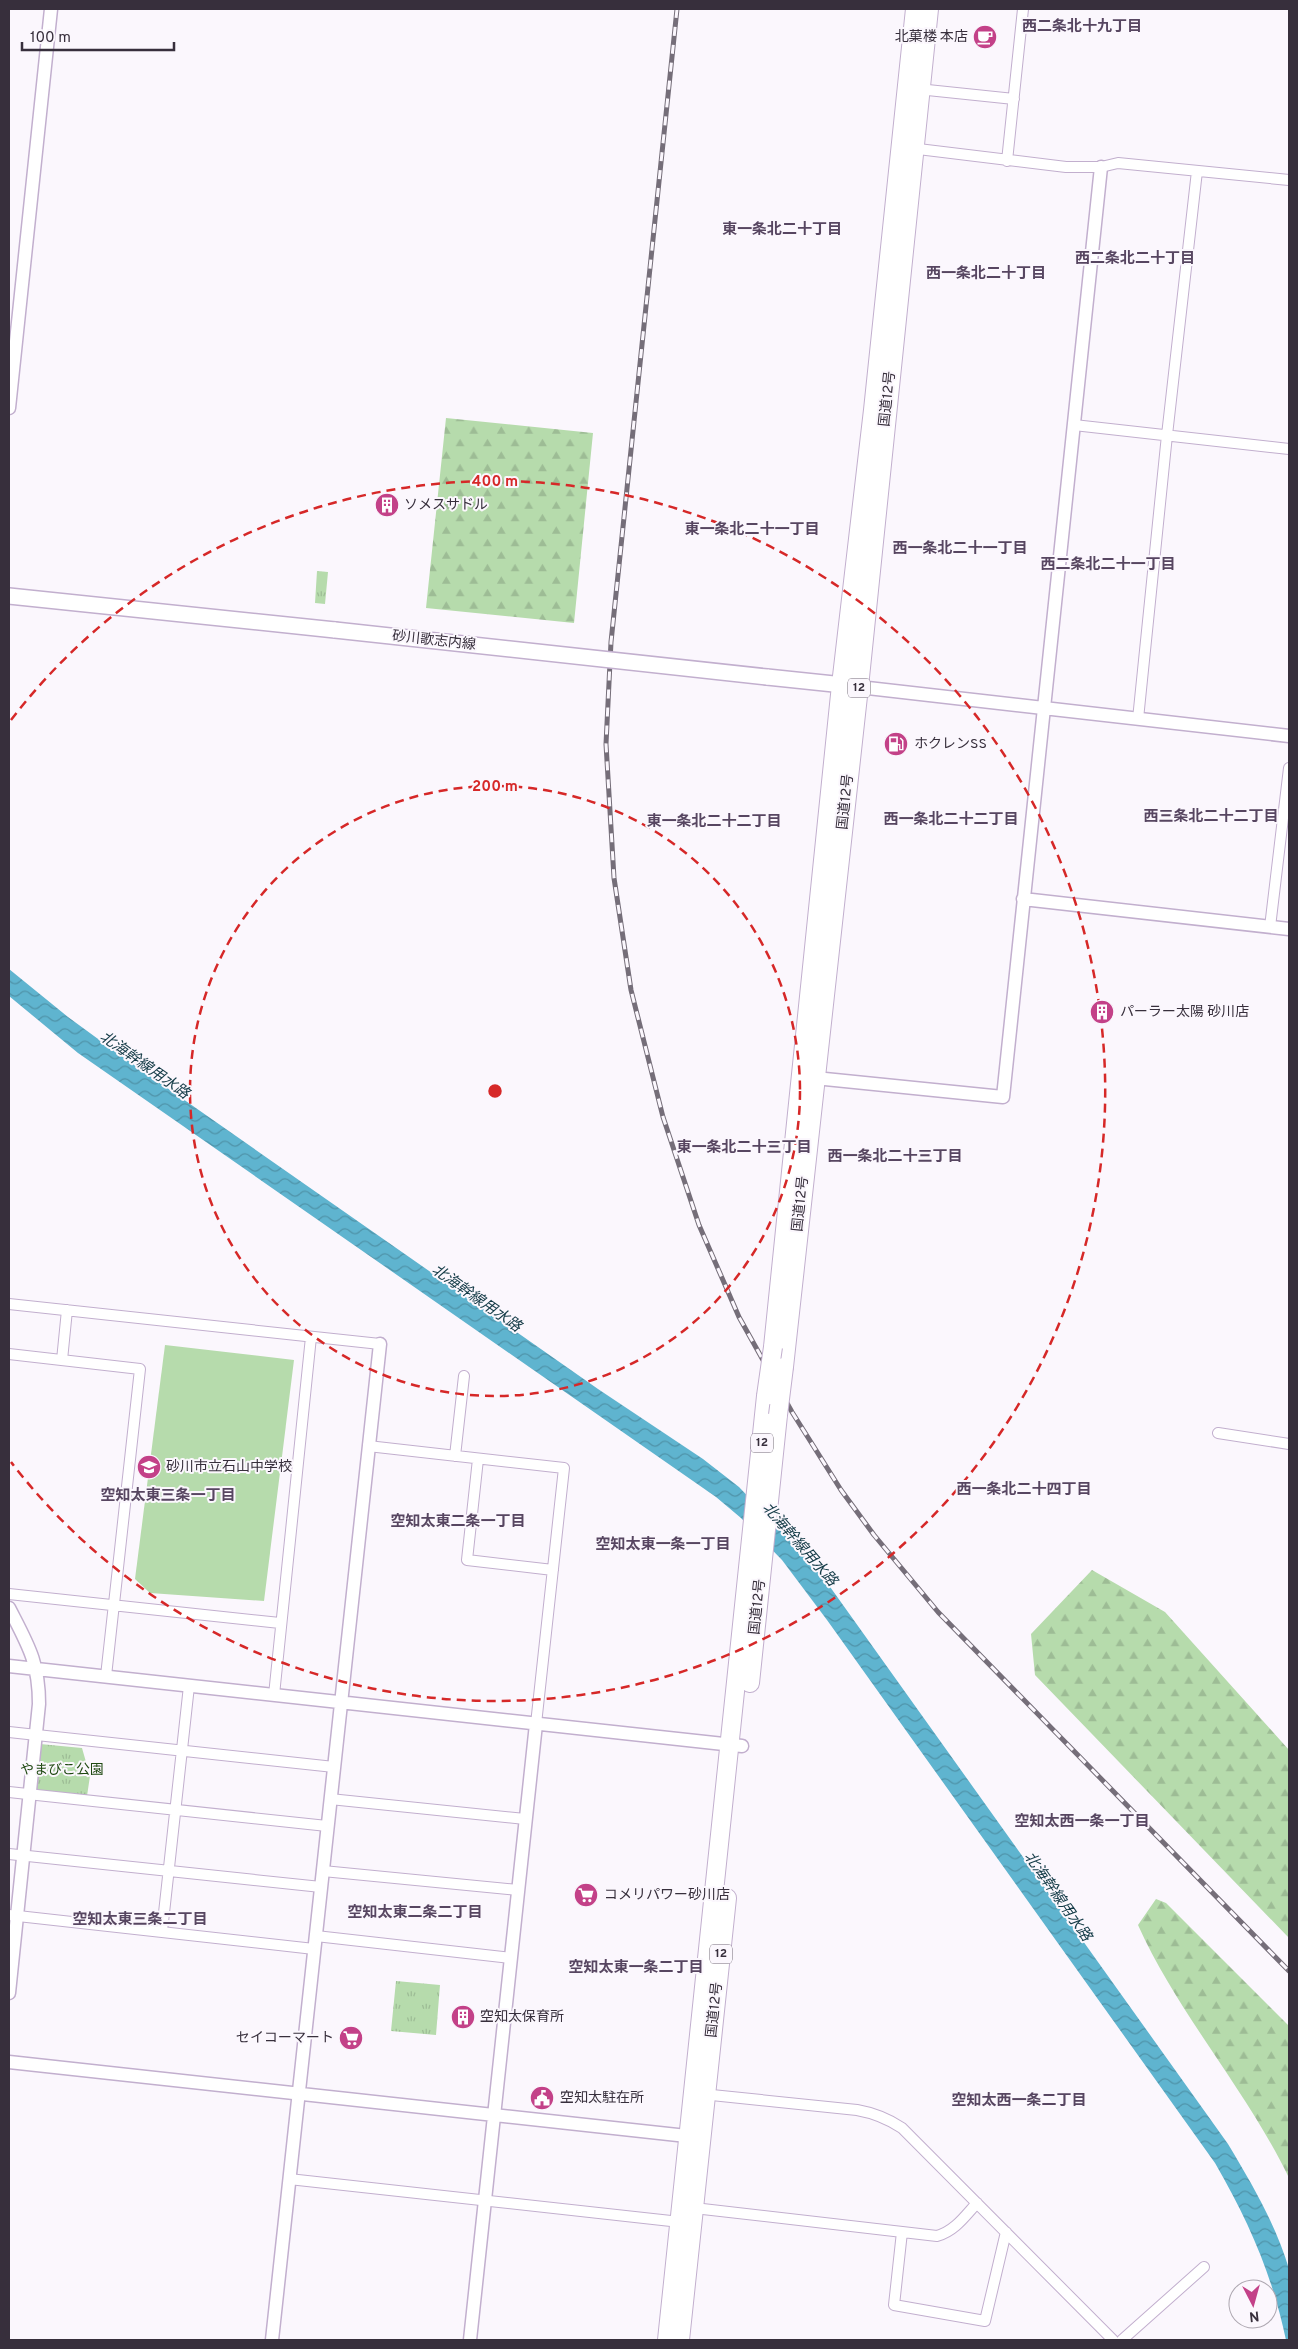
<svg xmlns="http://www.w3.org/2000/svg" width="1298" height="2349" font-family="Overpass,'Noto Sans JP',sans-serif">
<style>
.grass{fill:url(#grass-tufts)}
.forest{fill:url(#forest-firs)}
.pitch{fill:#b6dbac}
.water{fill:url(#water-waves)}
.lines{fill:none;stroke-linecap:round;stroke-linejoin:round}
.minor-casing{stroke:#c2afce;stroke-width:12}
.tertiary-casing{stroke:#c2afce;stroke-width:15}
.secondary-casing{stroke:#c2afce;stroke-width:18}
.trunk-casing{stroke:#c2afce;stroke-width:20}
.minor{stroke:#fff;stroke-width:10}
.tertiary{stroke:#fff;stroke-width:12}
.secondary{stroke:#fff;stroke-width:15}
.trunk{stroke:#fff;stroke-width:18}
.rail-casing{stroke:#756e79;stroke-width:5}
.rail{stroke:#fbf7fd;stroke-width:3;stroke-dasharray:9;stroke-linecap:butt}
.secondary-bridge-casing{stroke:#c2afce;stroke-width:18;stroke-linecap:butt}
.trunk-bridge-casing{stroke:#c2afce;stroke-width:20;stroke-linecap:butt}
.secondary-bridge{stroke:#fff;stroke-width:15}
.trunk-bridge{stroke:#fff;stroke-width:18}
.ring{fill:none;stroke:#d62828;stroke-width:2.5;stroke-dasharray:9 6}
.labels{text-anchor:middle;dominant-baseline:central;stroke-width:4;stroke-linejoin:round;paint-order:stroke}
.shield{fill:#fbf7fd;stroke:#726b76;stroke-width:1}
.shield-label{font-size:12px;font-weight:bold;fill:#372f3c}
.poi-label{font-size:14px;fill:#372f3c;stroke:#fbf7fd;text-anchor:start}
.street-label{font-size:14px;fill:#372f3c;stroke:#fbf7fd}
.park-label{font-size:14px;fill:#1e4810;stroke:#fbf7fd}
.neighbourhood-label{font-size:15px;font-weight:bold;fill:#574661;stroke:#fbf7fd}
.water-label{font-size:15px;font-style:italic;fill:#133a46;stroke:#fbf7fd}
.centre{fill:#d62828;stroke:#fbf7fd;stroke-width:2.5}
.ring-label{font-size:15px;text-anchor:middle;font-weight:bold;fill:#d62828;stroke:#fbf7fd;stroke-width:4;stroke-linejoin:round;paint-order:stroke}
</style>
<defs>
<pattern id="grass-tufts" width="24" height="20" patternUnits="userSpaceOnUse" patternTransform="scale(1.25)"><rect width="24" height="20" fill="#b6dbac"/><path d="M3 7l-1-3M5 7V3M7 7l1-3M15 17l-1-3M17 17v-4M19 17l1-3" fill="none" stroke="#9dbc95"/></pattern>
<pattern id="forest-firs" width="22" height="20" patternUnits="userSpaceOnUse" patternTransform="scale(1.25)"><rect width="22" height="20" fill="#b6dbac"/><path d="M5 1l3.5 6h-7zM16 11l3.5 6h-7z" fill="#9dbc95"/></pattern>
<pattern id="water-waves" width="16" height="10" patternUnits="userSpaceOnUse" patternTransform="scale(1.25)"><rect width="16" height="10" fill="#5fb4cf"/><path d="M0 5q4-4 8 0t8 0" fill="none" stroke="#4f93a9"/></pattern>
</defs>
<rect width="100%" height="100%" fill="#fbf7fd"/>
<path class="grass" d="M 317,571 L 328,572 L 325,604 L 315,603 Z
M 40,1744 L 82,1748 L 90,1776 L 87,1796 L 35,1790 Z
M 396,1981 L 440,1985 L 436,2035 L 391,2031 Z"/>
<path class="forest" d="M 446,418 L 593,433 L 574,623 L 426,608 Z
M 1092,1570 L 1165,1612 L 1289,1750 L 1289,1938 L 1035,1675 L 1031,1634 Z
M 1156,1899 L 1166,1903 L 1289,2026 L 1289,2178 C 1246,2089 1178,2014 1138,1925 Z"/>
<path class="pitch" d="M 165,1345 L 294,1360 L 264,1601 L 150,1593 L 135,1579 Z"/>
<path class="water" d="M 9,969 L 68,1017 L 120,1055 L 598,1389 L 703,1459 L 739,1487 L 818,1570 L 1228,2144 C 1252,2184 1276,2225 1289,2269 L 1289,2340 L 1286,2340 C 1272,2274 1249,2222 1215,2163 L 827,1620 L 782,1560 L 741,1518 L 716,1497 L 78,1053 L 9,996 Z"/>
<g class="lines">
<g class="minor-casing">
<path id="minor" d="M 918,89 L 1014,99
M 910,148 L 1066,167 L 1101,167 L 1118,163 L 1289,180
M 1007,161 L 1023,9
M 1074,425 L 1289,449
M 1138,719 L 1167,435 L 1197,171
M 1270,927 L 1289,768
M 9,1304 L 380,1344
M 9,1354 L 140,1369 L 106,1676
M 62,1360 L 67,1310
M 1218,1433 L 1289,1444
M 368,1446 L 564,1468 L 536,1724
M 455,1456 L 464,1376
M 478,1459 L 467,1560 L 553,1570
M 9,1594 L 280,1623
M 274,1695 L 311,1337
M 9,1732 L 334,1767
M 9,1792 L 327,1826
M 330,1799 L 525,1819
M 9,1854 L 321,1887
M 323,1871 L 518,1890
M 9,1915 L 314,1949
M 162,1931 L 189,1686
M 316,1936 L 511,1958
M 702,2094 L 857,2110 C 874,2113 887,2118 902,2128 L 1113,2340
M 289,2179 L 680,2222
M 694,2208 L 937,2236 C 955,2231 965,2216 977,2203
M 902,2232 L 894,2305 L 985,2321 L 1006,2232
M 1122,2340 L 1204,2267"/>
</g>
<g class="tertiary-casing">
<path id="tertiary" d="M 9,408 L 51,9
M 859,687 L 1289,736
M 1023,899 L 1289,929
M 815,1078 L 1003,1097 L 1101,167
M 9,1608 C 28,1645 39,1662 39,1704 L 9,1993
M 9,1666 L 742,1746
M 9,2062 L 696,2137
M 272,2340 L 380,1344
M 470,2340 L 536,1724"/>
</g>
<g class="secondary-casing">
<path id="secondary" d="M 9,596 L 335,630
M 767,677 L 853,686"/>
</g>
<g class="trunk-casing">
<path id="trunk" d="M 773,1347 L 841,685 L 873,410 L 915,9
M 784,1367 L 859,687 L 929,9
M 750,1683 L 778,1415
M 667,2340 L 766,1396
M 680,2340 L 727,1898"/>
</g>
<use href="#minor" class="minor"/>
<use href="#tertiary" class="tertiary"/>
<use href="#secondary" class="secondary"/>
<use href="#trunk" class="trunk"/>
<g class="rail-casing">
<path id="rail" d="M 677,9 L 611,642 L 606,744 L 614,878 L 631,990 L 663,1117 L 699,1225 L 739,1317 L 792,1412 L 841,1490 L 874,1535 L 938,1612 L 1289,1971"/>
</g>
<use href="#rail" class="rail"/>
<g class="secondary-bridge-casing">
<path id="secondary-bridge" d="M 335,630 L 767,677"/>
</g>
<g class="trunk-bridge-casing">
<path id="trunk-bridge" d="M 766,1396 L 773,1347
M 778,1415 L 784,1367"/>
</g>
<use href="#secondary-bridge" class="secondary-bridge"/>
<use href="#trunk-bridge" class="trunk-bridge"/>
</g>
<g class="ring">
<circle cx="495" cy="1091" r="305"/>
<path d="M11 720A610 610 0 1 1 11 1462"/>
</g>
<defs>
<g id="cafe-disc" transform="scale(1.25)"><circle r="9.5" fill="#c34188" stroke="#fbf7fd"/><path d="M-5.5-4.5H6V0H3Q3 3.5 0 3.5H-2.5Q-5.5 3.5-5.5 0ZM3-3.2v2h1.7v-2ZM-6 4.5H4V6H-6Z" fill="#fff"/></g>
<g id="building-disc" transform="scale(1.25)"><circle r="9.5" fill="#c34188" stroke="#fbf7fd"/><path d="M-4-6H4V6H1V3H-1V6H-4ZM-2.5-4.3h1.7v1.8h-1.7ZM.8-4.3h1.7v1.8H.8ZM-2.5-1h1.7V.8h-1.7ZM.8-1h1.7V.8H.8Z" fill="#fff"/></g>
<g id="fuel-disc" transform="scale(1.25)"><circle r="9.5" fill="#c34188" stroke="#fbf7fd"/><path d="M-5.5-6h7V0h2V4h1.3V-2.5L3-4.5l.8-.8L6-3V5H2.5V1h-1V6h-7ZM-4.2-4.7v3.2H.2V-4.7Z" fill="#fff"/></g>
<g id="school-disc" transform="scale(1.25)"><circle r="9.5" fill="#c34188" stroke="#fbf7fd"/><path d="M0-5L7-2L0 1L-7-2ZM-4 1L0 2.5L4 1V4Q0 6-4 4Z" fill="#fff"/></g>
<g id="supermarket-disc" transform="scale(1.25)"><circle r="9.5" fill="#c34188" stroke="#fbf7fd"/><path d="M-6-5.5h2.5l.6 2H6L4.5 2H-2.5L-4.4-4H-6ZM-1.5 3.2a1.3 1.3 0 1 0 .1 0ZM3 3.2a1.3 1.3 0 1 0 .1 0Z" fill="#fff"/></g>
<g id="civic-disc" transform="scale(1.25)"><circle r="9.5" fill="#c34188" stroke="#fbf7fd"/><path d="M-.6-6.5H3V-4.5H.6V-3L4-1V1h2V6H-6V1h2V-1L-.6-3ZM-1.2 2.5V6h2.4V2.5Z" fill="#fff"/></g>
</defs>
<g fill-rule="evenodd">
<use href="#cafe-disc" x="985" y="37"/>
<use href="#building-disc" x="387" y="505"/>
<use href="#fuel-disc" x="896" y="744"/>
<use href="#building-disc" x="1102" y="1012"/>
<use href="#school-disc" x="149" y="1467"/>
<use href="#supermarket-disc" x="586" y="1895"/>
<use href="#building-disc" x="463" y="2017"/>
<use href="#supermarket-disc" x="351" y="2038"/>
<use href="#civic-disc" x="542" y="2098"/>
</g>
<g class="labels">
<g class="shield">
<rect x="848" y="678.5" width="22" height="19" rx="4"/>
<rect x="751" y="1433.5" width="22" height="19" rx="4"/>
<rect x="710" y="1944.5" width="22" height="19" rx="4"/>
</g>
<g class="shield-label">
<text x="859" y="688">12</text>
<text x="762" y="1443">12</text>
<text x="721" y="1954">12</text>
</g>
<g class="poi-label">
<text x="968" y="37" text-anchor="end">北菓楼 本店</text>
<text x="404" y="505">ソメスサドル</text>
<text x="914" y="744">ホクレンSS</text>
<text x="1120" y="1012">パーラー太陽 砂川店</text>
<text x="166" y="1467">砂川市立石山中学校</text>
<text x="604" y="1895">コメリパワー砂川店</text>
<text x="480" y="2017">空知太保育所</text>
<text x="334" y="2038" text-anchor="end">セイコーマート</text>
<text x="560" y="2098">空知太駐在所</text>
</g>
<g class="street-label">
<text transform="translate(888 399) rotate(-84)">国道12号</text>
<text transform="translate(434 641) rotate(6)">砂川歌志内線</text>
<text transform="translate(846 802) rotate(-84)">国道12号</text>
<text transform="translate(801 1204) rotate(-84)">国道12号</text>
<text transform="translate(758 1607) rotate(-84)">国道12号</text>
<text transform="translate(715 2010) rotate(-84)">国道12号</text>
</g>
<g class="park-label">
<text x="62" y="1770">やまびこ公園</text>
</g>
<g class="neighbourhood-label">
<text x="1082" y="27">西二条北十九丁目</text>
<text x="782" y="230">東一条北二十丁目</text>
<text x="1135" y="259">西二条北二十丁目</text>
<text x="986" y="274">西一条北二十丁目</text>
<text x="752" y="530">東一条北二十一丁目</text>
<text x="960" y="549">西一条北二十一丁目</text>
<text x="1108" y="565">西二条北二十一丁目</text>
<text x="1211" y="817">西三条北二十二丁目</text>
<text x="951" y="820">西一条北二十二丁目</text>
<text x="714" y="822">東一条北二十二丁目</text>
<text x="744" y="1148">東一条北二十三丁目</text>
<text x="895" y="1157">西一条北二十三丁目</text>
<text x="1024" y="1490">西一条北二十四丁目</text>
<text x="168" y="1496">空知太東三条一丁目</text>
<text x="458" y="1522">空知太東二条一丁目</text>
<text x="663" y="1545">空知太東一条一丁目</text>
<text x="1082" y="1822">空知太西一条一丁目</text>
<text x="415" y="1913">空知太東二条二丁目</text>
<text x="140" y="1920">空知太東三条二丁目</text>
<text x="636" y="1968">空知太東一条二丁目</text>
<text x="1019" y="2101">空知太西一条二丁目</text>
</g>
<g class="water-label">
<text transform="translate(144 1066) rotate(35)">北海幹線用水路</text>
<text transform="translate(476 1299) rotate(35)">北海幹線用水路</text>
<text transform="translate(799 1545) rotate(49)">北海幹線用水路</text>
<text transform="translate(1057 1897) rotate(55)">北海幹線用水路</text>
</g>
</g>
<circle cx="495" cy="1091" r="8" class="centre"/>
<g class="ring-label">
<text x="495" y="486">400 m</text>
<text x="495" y="791">200 m</text>
</g>
<rect width="1298" height="2349" fill="none" stroke="#372f3c" stroke-width="20"/>
<g transform="translate(1253 2304) rotate(174)"><circle r="24" fill="#fbf7fd" stroke="#ada7b0"/>
<path d="M0-4L9 19L0 12L-9 19Z" fill="#c34188"/>
<text y="-8" font-size="14" font-weight="bold" text-anchor="middle" fill="#372f3c">N</text>
</g>
<path d="M22 42v8h152v-8" fill="none" stroke="#372f3c" stroke-width="2.5"/>
<text x="30" y="42" font-size="15" fill="#372f3c" stroke="#fbf7fd" stroke-width="4" paint-order="stroke">100 m</text>
</svg>
